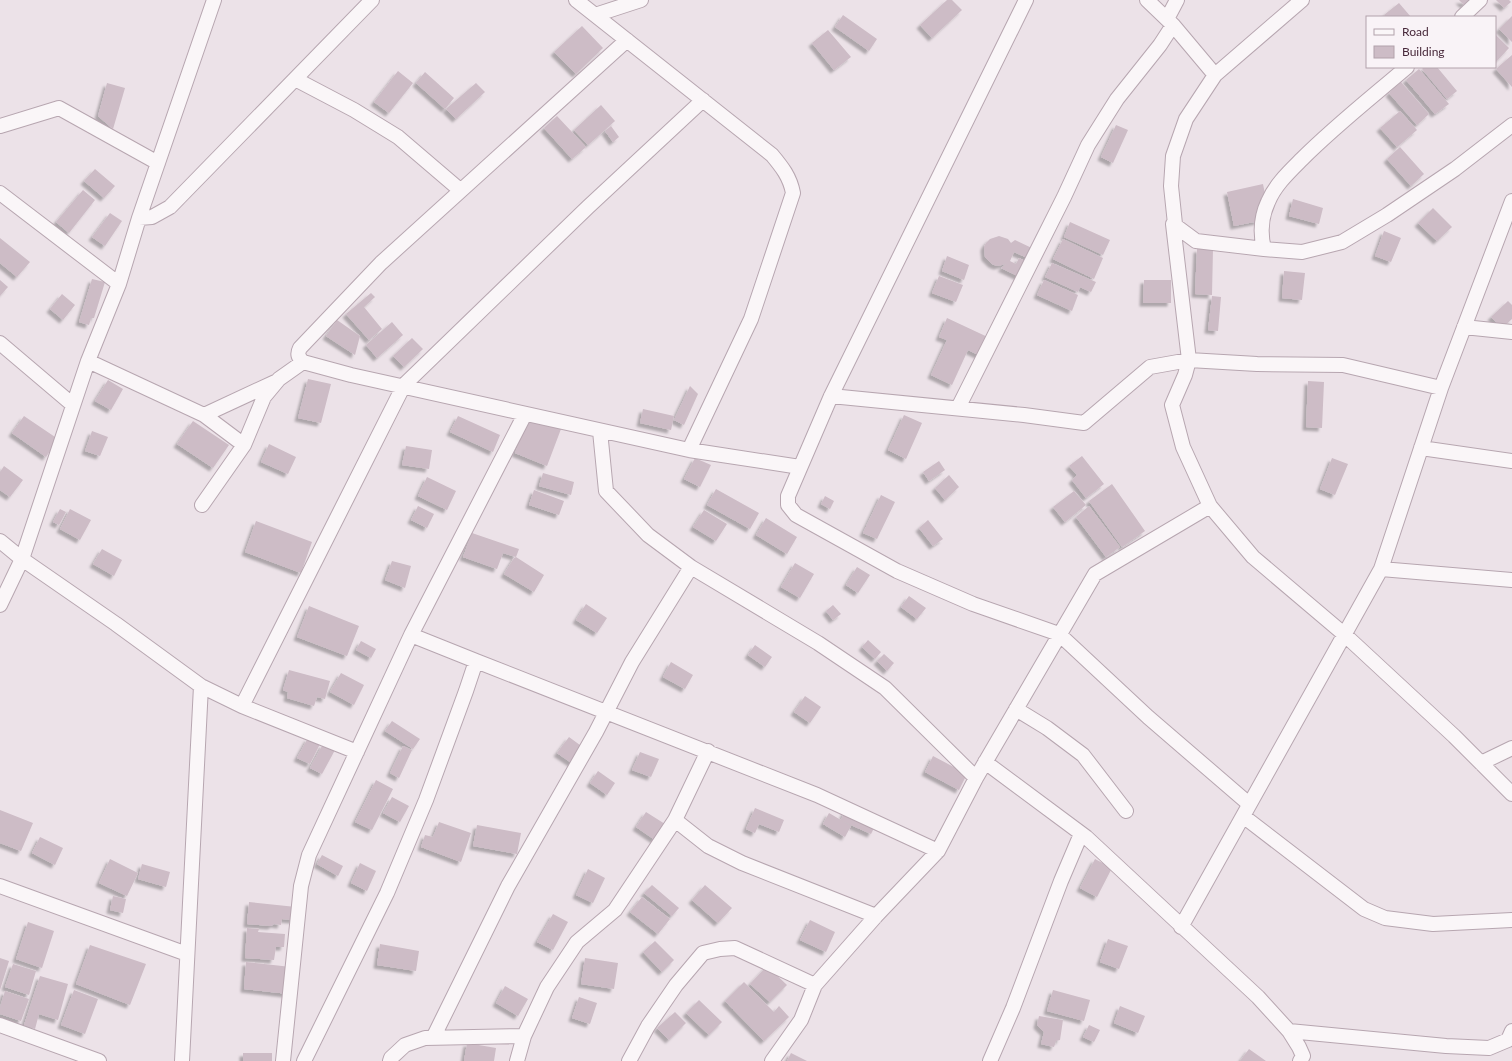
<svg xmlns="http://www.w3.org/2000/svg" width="1512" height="1061" font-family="Lato,sans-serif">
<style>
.building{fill:#cdbcc6;filter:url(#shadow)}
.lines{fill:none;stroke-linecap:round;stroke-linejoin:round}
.street-casing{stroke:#b7a6b0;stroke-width:16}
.street{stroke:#faf6f8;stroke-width:14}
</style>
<defs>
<filter id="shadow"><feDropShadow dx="-3.5" dy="3.5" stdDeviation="1" flood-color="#0004"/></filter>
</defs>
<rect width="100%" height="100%" fill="#ece2e8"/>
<path class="building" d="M 947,0 L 952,0 L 962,10 L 932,38 L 920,25 Z
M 1459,0 L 1470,0 L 1464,5 Z
M 1496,0 L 1509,0 L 1511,2 L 1504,8 Z
M 1399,3 L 1411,17 L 1386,17 L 1384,15 Z
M 843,15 L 877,39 L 869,51 L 835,27 Z
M 1512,16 L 1512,42 L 1499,29 Z
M 582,26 L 603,48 L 576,74 L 554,52 Z
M 828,30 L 851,57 L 834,70 L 812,43 Z
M 1495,34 L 1509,48 L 1496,62 L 1495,61 Z
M 1512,55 L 1512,87 L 1496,69 Z
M 1424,67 L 1437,67 L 1457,91 L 1447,99 L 1422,69 Z
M 1419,69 L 1449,104 L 1435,114 L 1406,80 Z
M 398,71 L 413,83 L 389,113 L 374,102 Z
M 425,72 L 454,98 L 445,109 L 416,83 Z
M 1401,82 L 1429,114 L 1417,125 L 1389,93 Z
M 107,83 L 125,88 L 113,129 L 98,116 Z
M 476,83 L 485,92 L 456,119 L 446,109 Z
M 601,105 L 615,121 L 588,145 L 574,130 Z
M 1400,111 L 1417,130 L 1397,147 L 1380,128 Z
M 557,116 L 586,147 L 572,159 L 544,128 Z
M 1116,125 L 1128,130 L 1113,163 L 1101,157 Z
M 611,126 L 619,137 L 613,142 L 605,131 Z
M 1400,147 L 1424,174 L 1411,186 L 1387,159 Z
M 95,169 L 115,186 L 104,198 L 84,181 Z
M 1263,184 L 1268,209 L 1257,212 L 1259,221 L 1234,226 L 1227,192 Z
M 83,190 L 95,200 L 69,233 L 56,222 Z
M 1293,199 L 1323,208 L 1319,224 L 1289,216 Z
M 1433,208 L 1452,227 L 1437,241 L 1418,223 Z
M 110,213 L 122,221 L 105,246 L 92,237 Z
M 1070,222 L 1110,240 L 1103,255 L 1064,237 Z
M 1384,231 L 1401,238 L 1391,262 L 1375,256 Z
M 999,236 L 1008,239 L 1011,243 L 1015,240 L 1036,250 L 1032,260 L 1014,252 L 1010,261 L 1016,264 L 1019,258 L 1029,263 L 1022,278 L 1001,268 L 1006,264 L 997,266 L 992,264 L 985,257 L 984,247 L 986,243 L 990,239 Z
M 0,238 L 30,262 L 17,277 L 0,263 Z
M 1063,239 L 1103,258 L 1094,279 L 1053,259 Z
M 1197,249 L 1213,249 L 1212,295 L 1195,294 Z
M 947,256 L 969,265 L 964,280 L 942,271 Z
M 1052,263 L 1096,282 L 1091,292 L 1080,287 L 1078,292 L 1045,277 Z
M 1284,271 L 1305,273 L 1302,300 L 1282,298 Z
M 939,276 L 963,285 L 956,302 L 932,293 Z
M 92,279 L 105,282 L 94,318 L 91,318 L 89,325 L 79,322 Z
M 0,280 L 8,287 L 0,296 Z
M 1044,280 L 1078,295 L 1072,311 L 1037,295 Z
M 1144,280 L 1171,280 L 1171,303 L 1143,303 Z
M 371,293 L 375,297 L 364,307 L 382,329 L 369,340 L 346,314 Z
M 62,294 L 75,305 L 63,320 L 50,309 Z
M 1212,296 L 1221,297 L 1218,331 L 1208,330 Z
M 1508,301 L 1512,305 L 1512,319 L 1502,328 L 1491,317 Z
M 947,318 L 994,340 L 985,358 L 968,350 L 952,385 L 931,375 L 947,340 L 939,337 Z
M 337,320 L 360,336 L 355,355 L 326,336 Z
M 392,322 L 403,335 L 377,358 L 366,345 Z
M 412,338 L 423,349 L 404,367 L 393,356 Z
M 308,379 L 331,384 L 321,423 L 298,418 Z
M 108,380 L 123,389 L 111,410 L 95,401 Z
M 1308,381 L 1324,382 L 1322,428 L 1306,427 Z
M 690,386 L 698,394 L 684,425 L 674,420 Z
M 643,409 L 674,416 L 671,430 L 640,423 Z
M 904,415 L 922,423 L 906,459 L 888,450 Z
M 24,416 L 58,439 L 46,457 L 12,433 Z
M 458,416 L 500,435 L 493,452 L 450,432 Z
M 529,417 L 561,429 L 547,466 L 515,453 Z
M 193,421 L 229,445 L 213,468 L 177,444 Z
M 92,431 L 108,437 L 100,456 L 85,451 Z
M 269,444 L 296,457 L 288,474 L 261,462 Z
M 406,446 L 432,450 L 429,469 L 402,465 Z
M 1082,456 L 1104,484 L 1086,498 L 1072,480 L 1077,475 L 1069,466 Z
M 695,458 L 711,465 L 700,487 L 684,479 Z
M 1332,458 L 1348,464 L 1335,495 L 1320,489 Z
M 939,461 L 945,470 L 929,481 L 923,472 Z
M 4,466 L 23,480 L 10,497 L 0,490 L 0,472 Z
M 543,473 L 574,482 L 571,495 L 539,486 Z
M 949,475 L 959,487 L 945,500 L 935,488 Z
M 427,477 L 456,491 L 447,510 L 418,496 Z
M 1112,484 L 1145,531 L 1122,547 L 1089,501 Z
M 716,489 L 759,513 L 750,529 L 707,505 Z
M 534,490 L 564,501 L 559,515 L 529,505 Z
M 1074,491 L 1086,505 L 1065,522 L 1053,507 Z
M 881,495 L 895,502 L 877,539 L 863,533 Z
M 825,496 L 834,501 L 830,509 L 821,504 Z
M 418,506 L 434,514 L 427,528 L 411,520 Z
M 1089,506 L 1120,547 L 1106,557 L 1076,517 Z
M 60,509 L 66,512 L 59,525 L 53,522 Z
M 70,509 L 91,520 L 80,540 L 60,529 Z
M 704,510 L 727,524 L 716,541 L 693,527 Z
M 766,518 L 797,537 L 787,554 L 756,535 Z
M 928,520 L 943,539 L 933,546 L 919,528 Z
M 256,521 L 312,542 L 301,573 L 245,552 Z
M 472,533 L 519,549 L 516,557 L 503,553 L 497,569 L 463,557 Z
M 102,549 L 122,560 L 114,576 L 93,564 Z
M 516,557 L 544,575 L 534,592 L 504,574 L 514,558 Z
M 392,561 L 411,566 L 405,588 L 385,580 Z
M 795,563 L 814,574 L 800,598 L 781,587 Z
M 857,567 L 870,575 L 858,593 L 846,585 Z
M 909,596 L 926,608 L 917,619 L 901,607 Z
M 586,604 L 607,618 L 597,633 L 576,620 Z
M 833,605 L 841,614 L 833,620 L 826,611 Z
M 309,606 L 359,626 L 347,656 L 297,637 Z
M 868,640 L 881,652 L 875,659 L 862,647 Z
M 361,641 L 376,649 L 371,658 L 356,650 Z
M 755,645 L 772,657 L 765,667 L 748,655 Z
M 884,654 L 894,663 L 887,671 L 877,661 Z
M 671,662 L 693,675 L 685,689 L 663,677 Z
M 289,670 L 330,681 L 325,699 L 317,697 L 314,706 L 287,698 L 288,692 L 283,690 Z
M 341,673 L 364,685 L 354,705 L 330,692 Z
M 805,696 L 821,707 L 810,723 L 794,712 Z
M 392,721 L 420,739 L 413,749 L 385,731 Z
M 569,737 L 584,748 L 573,764 L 557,753 Z
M 308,738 L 320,744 L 310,764 L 297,758 Z
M 323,744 L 335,750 L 322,774 L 310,768 Z
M 403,746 L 412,750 L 399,778 L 390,773 Z
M 640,752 L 659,759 L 651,777 L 632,770 Z
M 933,756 L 967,774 L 959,790 L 925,772 Z
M 598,771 L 615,783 L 607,795 L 590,783 Z
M 376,780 L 393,789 L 372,830 L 355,822 Z
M 392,797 L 409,806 L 400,822 L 383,813 Z
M 755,808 L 784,820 L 779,832 L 759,824 L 755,833 L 746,829 Z
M 0,810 L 33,823 L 21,851 L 0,843 Z
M 845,811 L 875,826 L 871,834 L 842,821 L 851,826 L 845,837 L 823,824 L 829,813 L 841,820 Z
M 646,812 L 665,824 L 655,840 L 636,827 Z
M 439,822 L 471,833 L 461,862 L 421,847 L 425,835 L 433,837 Z
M 477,825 L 521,833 L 517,854 L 473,846 Z
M 40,837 L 63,848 L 55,865 L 32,853 Z
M 322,855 L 343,866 L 338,876 L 317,864 Z
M 110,859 L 138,873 L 127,896 L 99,883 Z
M 1095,859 L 1112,868 L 1097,897 L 1080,888 Z
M 360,863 L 376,871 L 367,891 L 351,883 Z
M 142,864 L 170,872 L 166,887 L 138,879 Z
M 588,869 L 605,878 L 593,903 L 576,895 Z
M 652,885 L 679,908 L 672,916 L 644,893 Z
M 705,885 L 732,908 L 718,923 L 692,900 Z
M 113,896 L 126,899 L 123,913 L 110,910 Z
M 642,897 L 670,919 L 658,934 L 630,912 Z
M 249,902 L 296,907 L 294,920 L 282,919 L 281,925 L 274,924 L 271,926 L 247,924 Z
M 553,914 L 568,922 L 553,950 L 537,942 Z
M 810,920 L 835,932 L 826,952 L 800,940 Z
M 28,922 L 54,931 L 42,968 L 16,959 Z
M 247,928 L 259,929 L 258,932 L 285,934 L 284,947 L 276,947 L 274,960 L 245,958 Z
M 1108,939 L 1128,946 L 1119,969 L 1100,962 Z
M 655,941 L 674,960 L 662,972 L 643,952 Z
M 380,944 L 419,951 L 416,971 L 377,965 Z
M 90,945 L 146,964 L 130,1005 L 76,984 Z
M 0,958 L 9,961 L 0,990 Z
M 585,958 L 618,963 L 614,989 L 581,984 Z
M 246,962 L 291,967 L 288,994 L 244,989 Z
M 13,964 L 36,971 L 29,995 L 5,987 Z
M 767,966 L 787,985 L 770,1002 L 750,984 Z
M 40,976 L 68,984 L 58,1020 L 39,1014 L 35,1029 L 24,1025 Z
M 744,982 L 774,1012 L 779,1006 L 789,1017 L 764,1041 L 725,1001 Z
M 505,986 L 528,999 L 518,1016 L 496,1003 Z
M 74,990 L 98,999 L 85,1034 L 61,1025 Z
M 1053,990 L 1090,1000 L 1084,1021 L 1047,1011 Z
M 5,991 L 29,999 L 21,1021 L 0,1014 L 0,1007 Z
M 579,997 L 597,1003 L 590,1024 L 572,1018 Z
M 699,1000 L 722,1022 L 709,1035 L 686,1013 Z
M 1120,1006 L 1145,1016 L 1138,1033 L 1114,1023 Z
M 675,1012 L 686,1023 L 669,1040 L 657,1028 Z
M 1039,1016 L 1063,1020 L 1060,1040 L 1056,1041 L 1054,1047 L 1041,1044 L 1044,1032 L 1037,1025 Z
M 1089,1025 L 1100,1030 L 1094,1042 L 1083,1037 Z
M 467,1043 L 496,1048 L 494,1061 L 464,1061 Z
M 1249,1049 L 1266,1061 L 1240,1061 Z
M 243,1053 L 272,1053 L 272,1061 L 243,1061 Z
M 791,1053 L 807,1061 L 787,1061 Z"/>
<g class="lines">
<g class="street-casing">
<path id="street" d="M 576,0 L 772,155 C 782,167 790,177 793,193 L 751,319 L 689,450
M 1026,0 L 831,396 L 788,496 L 788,505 L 796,515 L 897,571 L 973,604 L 1059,634 L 1148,717 L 1249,804
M 1147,0 L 1173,25 L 1215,75
M 1302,0 L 1215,75 L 1186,119 L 1173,156 L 1171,186 L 1175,224 L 1173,224 L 1196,241 L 1264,249 L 1302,252 L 1342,242 L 1387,215 L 1455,169 L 1512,125
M 595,15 L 641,0
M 1462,17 L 1480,0
M 1167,19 L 1177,0
M 627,40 L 381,263 L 300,348 C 297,354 298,357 303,362 L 351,375 L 689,450 L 800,467
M 295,79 L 354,110 L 398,137 L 460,190
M 0,126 L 59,108 L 158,163
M 0,193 L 119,284
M 139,218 L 152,217 L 170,207 L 372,0
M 1173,224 L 1189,360 L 1185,375 L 1172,405 L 1183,447 L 1210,506 L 1253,557 L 1345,635 L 1454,736 L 1512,794
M 1264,249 C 1260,233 1261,217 1268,202 C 1275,185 1289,172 1302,159 C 1335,126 1372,97 1407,67
M 1464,327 L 1512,332
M 0,343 L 73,405
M 88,361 L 204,415 L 244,445
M 831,396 L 1024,415 L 1084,423 L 1150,367 L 1189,360 L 1257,364 L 1343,365 L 1441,388
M 958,408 L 1064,197 L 1088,145 L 1117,99 L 1160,45 L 1173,25
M 204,415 L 275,382
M 600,431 L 606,491 L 648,535 L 691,567 L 818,643 L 885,688 L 976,778
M 1421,448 L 1512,461
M 202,505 L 244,445 L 264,397 L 279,379 L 303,362
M 0,541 L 22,559 L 116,624 L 201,686 L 242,706 L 357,752
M 1381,569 L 1512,580
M 0,605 L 22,559 L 88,361 L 119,284 L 139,218 L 214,0
M 476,661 L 817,795 L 938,851
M 242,706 L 404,385 L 588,207 L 703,100
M 1016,709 L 1047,728 L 1083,755 L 1126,811
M 985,762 L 1086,837 L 1258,997 L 1289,1031 L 1299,1047 L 1303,1056 L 1300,1061
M 1481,763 L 1512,748
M 1243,816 L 1364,909 L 1385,918 L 1433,924 L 1512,920
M 675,820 L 708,846 L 742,863 L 876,916
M 0,886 L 187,954
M 1181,927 L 1381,569 L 1441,388 L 1512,201
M 0,1025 L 99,1061
M 1289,1031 L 1446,1046 L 1489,1048 L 1508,1040 L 1512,1031
M 433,1038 L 508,886 L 596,732 L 632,662 L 691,567
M 182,1061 L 201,686
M 283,1061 L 301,886 L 309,855 L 411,635 L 525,414
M 304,1061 L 387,893 L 426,800 L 466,691 L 476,661 L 411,635
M 390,1061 L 391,1058 L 405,1045 L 425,1038 L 524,1036
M 517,1061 L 524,1036 L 547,987 L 577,942 L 615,910 L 675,820 L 708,751
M 629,1061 L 648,1026 L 676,985 L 703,953 L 720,949 L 735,948 L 815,985
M 772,1061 L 801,1020 L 815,985 L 876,916 L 938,851 L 976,778 L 1095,574 L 1210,506
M 990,1061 L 1013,1008 L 1061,881 L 1081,834"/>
</g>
<use href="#street" class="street"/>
</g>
<rect x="1366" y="16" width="130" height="52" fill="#f9f3f7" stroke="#b2a2ab"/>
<rect x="1374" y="29" width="20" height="6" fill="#faf6f8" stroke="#b2a2ab"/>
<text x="1402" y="36" font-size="12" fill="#47283a">Road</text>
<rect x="1374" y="46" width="20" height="12" fill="#cdbcc6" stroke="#b2a2ab"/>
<text x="1402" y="56" font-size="12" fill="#47283a">Building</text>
</svg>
